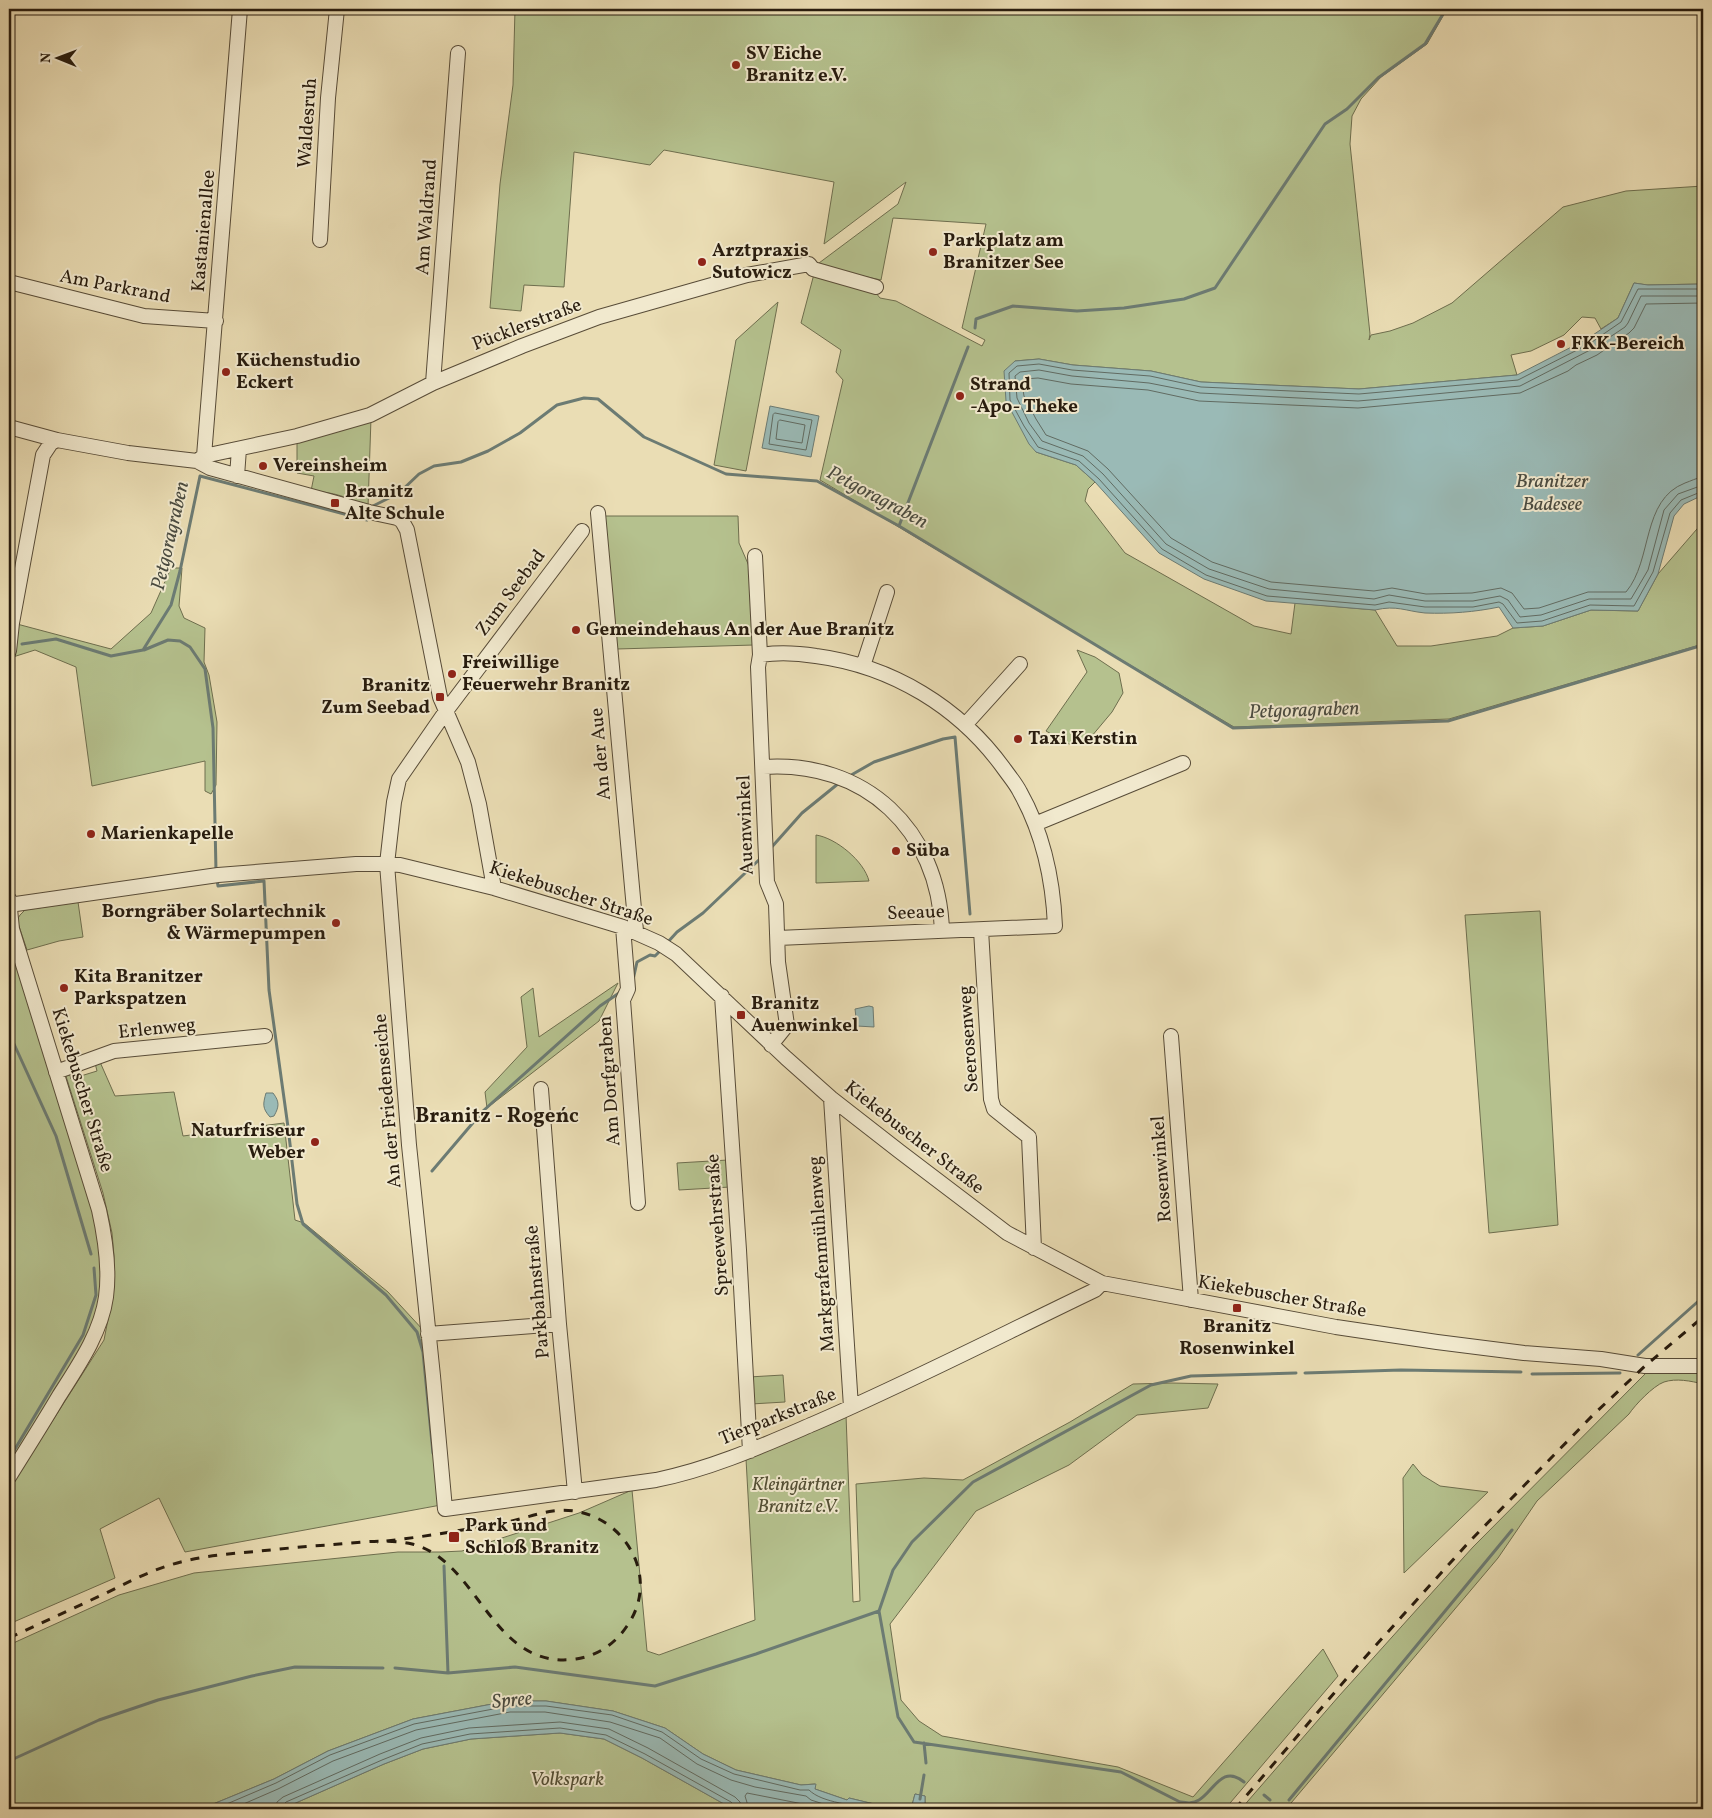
<svg xmlns="http://www.w3.org/2000/svg" width="1712" height="1818" font-family="Vollkorn,serif">
<style>
.green{fill:#b5c18e;stroke:#6e6e4e}
.water{fill:#9abab6;stroke:#6c7b73}
.lines{fill:none;stroke-linecap:round;stroke-linejoin:round}
.shore{stroke:#616b62;stroke-width:1}
.stream{stroke:#6c7b73;stroke-width:3}
.minor-casing{stroke:#584c38;stroke-width:16}
.minor{stroke:#f1e9ce;stroke-width:14}
.rail{stroke:#281c0e;stroke-width:3;stroke-dasharray:9 9;stroke-linecap:butt}
.poi-dot{fill:#8f2418;stroke:#f1e9ce;stroke-width:2}
.labels{text-anchor:middle;dominant-baseline:central;stroke-width:4;stroke-linejoin:round;paint-order:stroke}
.poi-label{font-size:19px;font-weight:bold;fill:#281c0e;stroke:#f1e9ce;text-anchor:start}
.street-label{font-size:19px;fill:#281c0e;stroke:#f1e9ce}
.park-label{font-size:19px;font-style:italic;fill:#524e34;stroke:#f1e9ce}
.water-label{font-size:20px;font-style:italic;fill:#4a4b40;stroke:#f1e9ce}
.quarter-label{font-size:21px;font-weight:bold;fill:#281c0e;stroke:#f1e9ce}
</style>
<rect width="100%" height="100%" fill="#eaddb4"/>
<filter id="stains"><feTurbulence type="fractalNoise" baseFrequency=".004" numOctaves="4"/><feColorMatrix values="0 0 0 0 .2 0 0 0 0 .09 0 0 0 0 .02 0 0 0 .5 -.17"/></filter>
<radialGradient id="worn" r=".72"><stop offset=".6" stop-color="#630" stop-opacity="0"/><stop offset="1" stop-color="#630" stop-opacity=".3"/></radialGradient>
<path class="green" d="M 515,9 L 1447,9 L 1427,44 L 1381,77 L 1361,99 L 1352,116 L 1350,144 L 1370,334 L 1369,340 L 1371,335 L 1390,331 L 1413,323 L 1452,303 L 1563,207 L 1626,191 L 1703,186 L 1703,284 L 1647,285 L 1634,283 L 1618,318 L 1601,329 L 1595,318 L 1582,317 L 1564,335 L 1531,351 L 1511,355 L 1517,375 L 1359,389 L 1201,382 L 1151,371 L 1073,365 L 1039,359 L 1015,361 L 1036,452 L 1076,465 L 1095,482 L 1088,489 L 1085,501 L 1125,553 L 1254,626 L 1291,634 L 1295,603 L 1375,610 L 1397,646 L 1431,646 L 1497,636 L 1513,628 L 1543,626 L 1591,610 L 1638,611 L 1658,574 L 1703,522 L 1703,644 L 1449,719 L 1234,727 L 820,480 L 843,380 L 836,372 L 841,350 L 801,323 L 814,274 L 876,293 L 880,298 L 896,301 L 982,346 L 985,340 L 962,328 L 986,224 L 893,218 L 881,280 L 815,266 L 898,204 L 906,182 L 824,244 L 834,182 L 664,150 L 650,165 L 574,152 L 564,287 L 524,285 L 521,311 L 490,308 L 500,184 L 513,85 Z
M 778,302 L 746,471 L 714,465 L 736,340 Z
M 371,418 L 368,507 C 347,497 334,492 311,491 L 314,476 L 297,473 L 297,439 Z
M 605,516 L 738,516 L 739,543 L 752,573 L 754,645 L 617,649 Z
M 171,568 L 182,568 L 179,606 L 184,618 L 205,628 L 204,662 L 209,675 L 217,722 L 216,785 L 211,794 L 205,791 L 205,761 L 92,786 L 76,667 L 35,650 L 13,657 L 17,624 L 111,649 L 151,613 Z
M 1077,650 L 1095,657 L 1119,673 L 1123,693 L 1112,712 L 1086,743 L 1069,744 L 1046,731 L 1087,672 Z
M 816,835 C 836,838 864,861 869,881 L 816,883 Z
M 78,902 L 83,937 L 59,941 L 27,950 L 17,920 L 20,915 L 25,910 Z
M 1540,911 L 1558,1225 L 1489,1233 L 1465,915 Z
M 9,928 L 90,1193 L 102,1260 L 100,1296 L 90,1335 L 9,1468 Z
M 618,983 L 599,1021 L 487,1108 L 485,1092 L 527,1047 L 521,997 L 533,988 L 539,1037 Z
M 100,1062 L 115,1096 L 174,1092 L 183,1136 L 284,1123 L 295,1220 L 304,1223 L 388,1292 L 424,1331 L 441,1505 L 185,1552 L 159,1498 L 100,1529 L 115,1578 L 9,1624 L 9,1489 L 104,1340 L 112,1299 L 114,1256 L 112,1233 L 103,1193 L 65,1073 L 69,1072 L 71,1079 L 97,1071 L 95,1063 Z
M 728,1160 L 730,1187 L 679,1190 L 677,1163 Z
M 1703,1371 L 1703,1384 C 1691,1381 1676,1378 1664,1382 C 1653,1386 1635,1405 1629,1414 L 1537,1501 L 1498,1558 L 1286,1809 L 1241,1809 L 1339,1696 L 1473,1547 L 1646,1373 Z
M 783,1375 L 785,1402 L 751,1404 L 749,1377 Z
M 1172,1383 L 1218,1384 L 1208,1408 L 1137,1415 L 1069,1465 L 976,1511 L 890,1624 L 901,1700 L 919,1721 L 942,1736 L 1118,1767 L 1193,1797 L 1323,1649 L 1338,1676 L 1225,1809 L 925,1809 L 925,1796 L 915,1794 L 911,1809 L 895,1809 L 849,1798 L 847,1800 L 815,1789 L 815,1784 L 801,1785 L 736,1770 L 703,1754 L 665,1728 L 613,1711 L 546,1701 L 508,1701 L 413,1719 L 328,1751 L 274,1779 L 201,1809 L 9,1809 L 9,1645 L 119,1595 L 194,1573 L 398,1552 L 441,1552 L 462,1551 L 579,1513 L 632,1490 L 647,1651 L 659,1655 L 755,1620 L 746,1459 L 846,1415 L 853,1602 L 860,1601 L 856,1484 L 924,1478 L 963,1480 L 1070,1422 L 1133,1384 Z
M 1413,1464 L 1422,1475 L 1440,1486 L 1488,1492 L 1404,1573 L 1403,1478 Z
M 560,1733 L 604,1739 L 642,1758 L 733,1809 L 282,1809 L 384,1764 L 423,1749 L 471,1739 Z"/>
<path class="water" d="M 1634,283 L 1648,285 L 1703,284 L 1703,495 L 1684,504 L 1674,516 L 1658,574 L 1638,611 L 1591,610 L 1543,626 L 1513,628 L 1499,607 C 1475,612 1450,614 1425,613 C 1405,611 1397,605 1375,610 L 1266,601 L 1204,579 L 1159,553 L 1095,482 L 1076,465 L 1036,452 L 1029,444 L 1006,401 L 1004,371 L 1015,361 L 1039,359 L 1073,365 L 1151,371 L 1201,382 L 1359,389 L 1517,375 L 1587,339 L 1618,318 Z
M 770,406 L 819,416 L 811,457 L 762,448 Z
M 869,1006 L 873,1007 L 874,1027 L 857,1026 L 855,1009 Z
M 266,1093 L 273,1093 C 280,1102 279,1107 274,1116 L 270,1117 C 262,1108 263,1104 266,1093 Z
M 508,1701 L 546,1701 L 613,1711 L 665,1728 L 703,1754 L 736,1770 L 801,1785 L 816,1784 L 815,1789 L 847,1800 L 849,1798 L 895,1809 L 733,1809 L 642,1758 L 604,1739 L 560,1733 L 471,1739 L 423,1749 L 384,1764 L 282,1809 L 201,1809 L 274,1779 L 328,1751 L 413,1719 Z
M 915,1794 L 925,1796 L 925,1809 L 911,1809 Z"/>
<g class="lines">
<path class="shore" d="M 1703,289 L 1638,289 L 1621,322 L 1589,344 L 1518,380 L 1359,394 L 1201,387 L 1150,376 L 1072,370 L 1039,364 L 1017,366 L 1009,373 L 1010,400 L 1024,426 L 1038,447 L 1079,461 L 1099,479 L 1162,549 L 1206,575 L 1267,596 L 1375,605 L 1389,602 L 1425,607 L 1473,607 L 1499,602 L 1503,604 L 1517,623 L 1542,621 L 1590,605 L 1634,606 L 1653,572 L 1670,513 L 1681,500 L 1703,491
M 1703,296 L 1641,296 L 1628,323 L 1625,327 L 1592,349 L 1520,386 L 1381,399 L 1358,401 L 1200,393 L 1149,383 L 1072,376 L 1039,370 L 1020,372 L 1015,376 L 1017,398 L 1029,423 L 1042,441 L 1083,456 L 1103,474 L 1166,544 L 1209,569 L 1269,589 L 1374,599 L 1389,595 L 1425,601 L 1473,601 L 1500,596 L 1508,600 L 1520,617 L 1541,615 L 1589,599 L 1631,599 L 1648,570 L 1664,510 L 1678,494 L 1703,485
M 1703,303 L 1646,304 L 1634,328 L 1629,333 L 1597,355 L 1576,365 L 1568,371 L 1520,393 L 1358,408 L 1199,401 L 1148,390 L 1071,384 L 1038,378 L 1024,379 L 1022,384 L 1024,396 L 1036,419 L 1046,435 L 1088,451 L 1108,469 L 1171,538 L 1212,562 L 1271,582 L 1374,591 L 1392,588 L 1426,594 L 1472,593 L 1501,588 L 1512,593 L 1524,609 L 1539,608 L 1588,592 L 1626,592 C 1653,560 1641,500 1685,483 C 1691,481 1696,478 1703,477
M 775,413 L 812,420 L 806,450 L 769,444 L 773,415 Z
M 780,420 L 805,425 L 802,443 L 776,439 L 778,422 Z
M 215,1809 L 276,1783 L 330,1755 L 414,1724 L 509,1706 L 546,1706 L 612,1715 L 662,1732 L 701,1759 L 734,1774 L 800,1790 L 809,1790 C 822,1803 855,1805 873,1809
M 232,1809 L 278,1789 L 333,1761 L 416,1730 L 510,1712 L 545,1712 L 610,1722 L 660,1738 L 697,1764 L 731,1780 L 755,1787 L 806,1796 L 811,1800 L 839,1809
M 276,1809 L 277,1802 L 283,1797 L 380,1754 L 421,1738 L 469,1728 L 560,1722 L 609,1729 L 648,1748 L 735,1797 L 740,1802 L 741,1809
M 282,1809 L 283,1805 L 286,1802 L 382,1760 L 422,1744 L 470,1734 L 560,1728 L 606,1735 L 645,1754 L 731,1802 L 734,1805 L 735,1809
M 749,1809 L 745,1796 L 747,1793 L 803,1804 L 816,1809"/>
<path class="stream" d="M 975,328 L 976,319 L 1013,306 L 1077,311 L 1124,308 L 1184,299 L 1215,288 L 1325,124 L 1347,109 L 1378,78 L 1425,44 L 1446,9
M 371,507 L 399,493 L 419,474 L 434,466 L 461,462 L 488,451 L 520,433 L 557,405 L 584,398 L 598,399 L 644,437 L 726,474 L 817,481 L 899,526 L 1233,728 L 1448,721 L 1703,645
M 899,526 L 968,347
M 22,644 L 56,639 L 111,656 L 143,650 L 171,605 L 180,571 L 200,476 L 367,520 L 369,516
M 144,650 L 168,640 L 180,641 L 190,647 L 205,669 L 213,728 L 216,871
M 846,778 L 874,762 L 943,739 L 955,737 L 970,914
M 770,849 L 802,813 L 839,783
M 217,880 L 218,886 L 264,881 L 269,990 L 288,1127 L 297,1204 L 303,1224 L 386,1295 L 417,1332 L 423,1352 L 433,1453
M 667,943 L 677,932 L 703,913 L 762,857
M 633,980 L 637,962 L 650,955 L 655,956 L 661,950
M 9,1033 L 56,1136 L 91,1254
M 432,1171 L 483,1111 L 600,1006 L 622,991
M 1638,1355 L 1703,1297
M 1305,1373 L 1401,1370 L 1521,1372
M 1532,1374 L 1620,1373
M 9,1459 L 83,1335 L 96,1295 L 94,1268
M 1700,1495 L 1703,1541
M 444,1566 L 448,1673
M 879,1611 L 893,1570 L 912,1542 L 973,1482 L 1151,1385 L 1191,1376 L 1296,1373
M 395,1668 L 448,1673 L 515,1667 L 655,1686 L 756,1654 L 879,1611 L 898,1717 L 914,1742 L 1121,1772 L 1180,1802 C 1187,1803 1193,1804 1199,1800 C 1214,1791 1222,1764 1244,1782
M 924,1743 L 926,1763
M 9,1761 L 99,1720 L 158,1700 L 252,1676 L 295,1667 L 383,1668
M 1264,1795 L 1270,1800
M 920,1799 L 924,1775
M 1289,1800 L 1512,1530
M 1279,1806 L 1284,1809"/>
<g class="minor-casing">
<path id="minor" d="M 320,240 L 328,98 L 337,9
M 9,282 L 144,316 L 216,321
M 433,383 L 458,53
M 9,427 L 57,440
M 204,456 L 240,9
M 197,461 L 204,456 L 297,436 L 370,415 L 433,383 L 522,346 L 599,317 L 747,275 L 809,264 L 813,269 L 876,287
M 237,476 L 239,449
M 598,513 L 636,931
M 582,531 L 446,711 L 399,779 L 394,802 L 387,864 L 409,1145 L 433,1376 L 445,1509 L 656,1480 C 711,1469 762,1446 813,1424 C 908,1383 1001,1335 1095,1290 L 1102,1283
M 755,556 L 760,655
M 9,651 L 12,623 L 43,455 L 51,443 L 57,440 L 128,453 L 197,461 L 210,468 L 369,512 L 397,518 L 402,521 L 407,530 L 440,697 L 468,762 L 479,804 L 494,888
M 863,666 L 887,592
M 965,725 L 1020,664
M 763,767 C 865,760 939,830 942,931
M 1035,824 L 1183,763
M 9,899 L 12,929 L 99,1210 C 105,1237 110,1268 106,1297 C 101,1333 78,1366 59,1396 C 43,1423 26,1450 9,1477
M 9,905 L 218,875 L 356,864 L 387,864 L 400,865 L 494,888 L 623,927 L 659,943 L 676,954 L 786,1058 L 831,1098 L 899,1151 L 1007,1233 L 1102,1283 L 1336,1327 L 1437,1342 L 1524,1353 L 1601,1359 L 1645,1366 L 1703,1366
M 623,927 L 628,989 L 623,1000 L 638,1203
M 981,930 L 991,1099 L 994,1109 L 1029,1137 L 1034,1248
M 722,996 L 739,1250 L 750,1451
M 1171,1036 L 1191,1300
M 771,1045 L 787,1025 L 778,962 L 776,904 L 767,882 L 758,667 L 760,655 C 779,652 797,653 816,656 C 892,666 960,707 1005,770 C 1010,777 1016,784 1020,792 C 1043,833 1053,879 1055,926 L 778,938
M 56,1072 L 114,1051 L 265,1036
M 541,1089 L 559,1324 L 575,1492
M 831,1098 L 851,1407
M 428,1334 L 559,1324"/>
</g>
<use href="#minor" class="minor"/>
<path class="rail" d="M 9,1638 C 41,1623 72,1609 104,1594 C 125,1584 145,1573 167,1566 C 197,1556 229,1554 260,1551 C 282,1549 305,1546 328,1545 C 355,1543 385,1538 412,1544 C 480,1561 491,1671 576,1659 C 597,1656 615,1644 627,1626 C 641,1606 644,1583 636,1561 C 623,1527 589,1506 553,1511 C 534,1514 516,1521 497,1524 C 457,1531 417,1538 377,1542
M 1235,1809 L 1359,1664 L 1469,1542 L 1593,1415 L 1645,1366 L 1703,1317"/>
</g>
<g class="poi-dot">
<circle cx="736" cy="65" r="5"/>
<circle cx="933" cy="252" r="5"/>
<circle cx="702" cy="262" r="5"/>
<circle cx="1561" cy="344" r="5"/>
<circle cx="226" cy="372" r="5"/>
<circle cx="960" cy="396" r="5"/>
<circle cx="263" cy="466" r="5"/>
<rect x="330" y="498" width="10" height="10" rx="2.5"/>
<circle cx="576" cy="630" r="5"/>
<circle cx="452" cy="674" r="5"/>
<rect x="435" y="692" width="10" height="10" rx="2.5"/>
<circle cx="1018" cy="739" r="5"/>
<circle cx="91" cy="834" r="5"/>
<circle cx="896" cy="851" r="5"/>
<circle cx="336" cy="923" r="5"/>
<circle cx="64" cy="988" r="5"/>
<rect x="736" y="1010" width="10" height="10" rx="2.5"/>
<circle cx="315" cy="1142" r="5"/>
<rect x="1232" y="1303" width="10" height="10" rx="2.5"/>
<rect x="448" y="1531" width="12" height="12" rx="2.5"/>
</g>
<g class="labels">
<g class="poi-label">
<text x="746" y="54">SV Eiche<tspan x="746" dy="22">Branitz e.V.</tspan></text>
<text x="943" y="241">Parkplatz am<tspan x="943" dy="22">Branitzer See</tspan></text>
<text x="712" y="251">Arztpraxis<tspan x="712" dy="22">Sutowicz</tspan></text>
<text x="1571" y="344">FKK-Bereich</text>
<text x="236" y="361">Küchenstudio<tspan x="236" dy="22">Eckert</tspan></text>
<text x="970" y="385">Strand<tspan x="970" dy="22">-Apo- Theke</tspan></text>
<text x="273" y="466">Vereinsheim</text>
<text x="345" y="492">Branitz<tspan x="345" dy="22">Alte Schule</tspan></text>
<text x="586" y="630">Gemeindehaus An der Aue Branitz</text>
<text x="462" y="663">Freiwillige<tspan x="462" dy="22">Feuerwehr Branitz</tspan></text>
<text x="430" y="686" text-anchor="end">Branitz<tspan x="430" dy="22">Zum Seebad</tspan></text>
<text x="1028" y="739">Taxi Kerstin</text>
<text x="101" y="834">Marienkapelle</text>
<text x="906" y="851">Süba</text>
<text x="326" y="912" text-anchor="end">Borngräber Solartechnik<tspan x="326" dy="22">&amp; Wärmepumpen</tspan></text>
<text x="74" y="977">Kita Branitzer<tspan x="74" dy="22">Parkspatzen</tspan></text>
<text x="751" y="1004">Branitz<tspan x="751" dy="22">Auenwinkel</tspan></text>
<text x="305" y="1131" text-anchor="end">Naturfriseur<tspan x="305" dy="22">Weber</tspan></text>
<text x="1237" y="1327" text-anchor="middle">Branitz<tspan x="1237" dy="22">Rosenwinkel</tspan></text>
<text x="465" y="1526">Park und<tspan x="465" dy="22">Schloß Branitz</tspan></text>
</g>
<g class="street-label">
<text transform="translate(308 123) rotate(-86)">Waldesruh</text>
<text transform="translate(427 217) rotate(-86)">Am Waldrand</text>
<text transform="translate(204 231) rotate(-85)">Kastanienallee</text>
<text transform="translate(115 287) rotate(11)">Am Parkrand</text>
<text transform="translate(527 325) rotate(-21)">Pücklerstraße</text>
<text transform="translate(511 593) rotate(-53)">Zum Seebad</text>
<text transform="translate(601 754) rotate(-95)">An der Aue</text>
<text transform="translate(746 825) rotate(-92)">Auenwinkel</text>
<text transform="translate(571 894) rotate(18)">Kiekebuscher Straße</text>
<text transform="translate(916 913) rotate(-2)">Seeaue</text>
<text transform="translate(157 1029) rotate(-6)">Erlenweg</text>
<text transform="translate(969 1039) rotate(-94)">Seerosenweg</text>
<text transform="translate(610 1081) rotate(-94)">Am Dorfgraben</text>
<text transform="translate(82 1090) rotate(73)">Kiekebuscher Straße</text>
<text transform="translate(388 1101) rotate(-95)">An der Friedenseiche</text>
<text transform="translate(914 1138) rotate(38)">Kiekebuscher Straße</text>
<text transform="translate(1162 1169) rotate(-94)">Rosenwinkel</text>
<text transform="translate(718 1225) rotate(-94)">Spreewehrstraße</text>
<text transform="translate(822 1254) rotate(-94)">Markgrafenmühlenweg</text>
<text transform="translate(538 1292) rotate(-95)">Parkbahnstraße</text>
<text transform="translate(1282 1297) rotate(10)">Kiekebuscher Straße</text>
<text transform="translate(778 1417) rotate(-22)">Tierparkstraße</text>
</g>
<g class="park-label">
<text x="798" y="1485">Kleingärtner<tspan x="798" dy="22">Branitz e.V.</tspan></text>
<text x="567" y="1780">Volkspark</text>
</g>
<g class="water-label">
<text x="1552" y="482">Branitzer<tspan x="1552" dy="23">Badesee</tspan></text>
<text transform="translate(877 498) rotate(28)">Petgoragraben</text>
<text transform="translate(171 536) rotate(-77)">Petgoragraben</text>
<text transform="translate(1304 711) rotate(-2)">Petgoragraben</text>
<text transform="translate(512 1701) rotate(-6)">Spree</text>
</g>
<g class="quarter-label">
<text x="497" y="1116">Branitz - Rogeńc</text>
</g>
</g>
<rect width="1712" height="1818" fill="none" stroke="#eaddb4" stroke-width="30"/>
<rect x="10" y="10" width="1692" height="1798" fill="none" stroke="#281c0e" stroke-width="2.5"/>
<rect x="15" y="15" width="1682" height="1788" fill="none" stroke="#281c0e"/>
<g transform="translate(58 58) rotate(271)" stroke="#f1e9ce" stroke-width="4" paint-order="stroke">
<path d="M0-4L9 19L0 12L-9 19Z" fill="#281c0e"/>
<text y="-8" font-size="14" font-weight="bold" text-anchor="middle" fill="#281c0e">N</text>
</g>
<rect width="100%" height="100%" filter="url(#stains)"/>
<rect width="100%" height="100%" fill="url(#worn)"/>
</svg>
